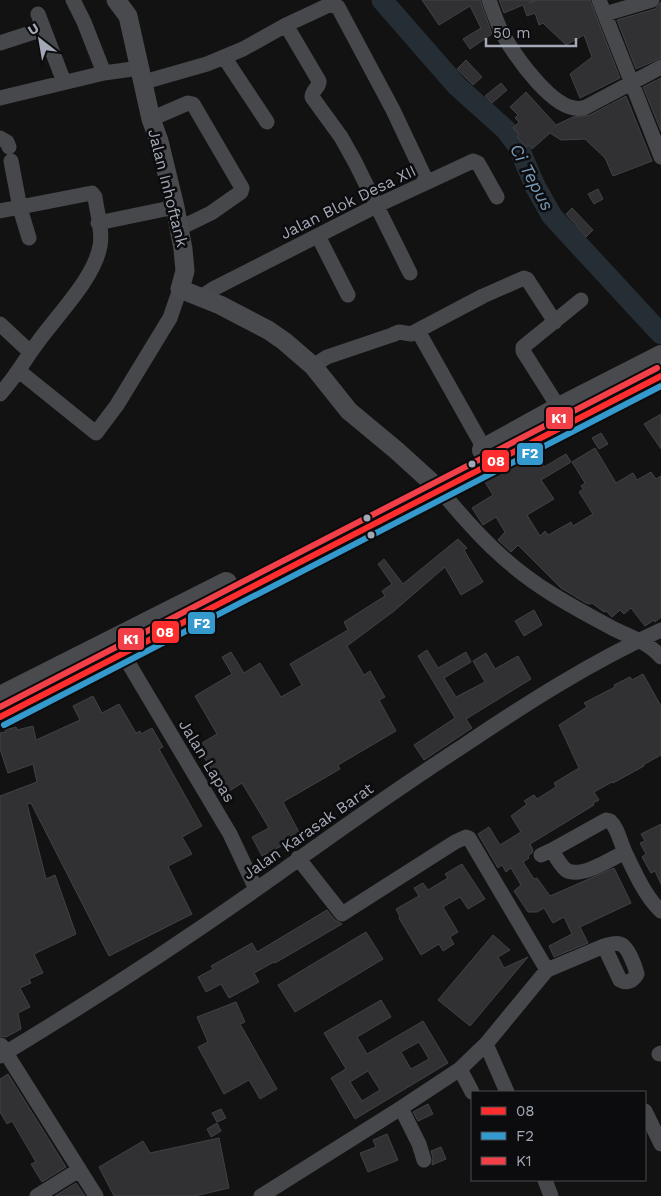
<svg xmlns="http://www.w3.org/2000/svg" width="661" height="1196" font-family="'Work Sans',sans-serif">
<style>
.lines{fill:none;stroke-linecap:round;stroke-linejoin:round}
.river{stroke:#252e35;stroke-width:21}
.building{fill:#313133;stroke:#404246;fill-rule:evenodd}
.minor{stroke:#46484b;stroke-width:15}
.major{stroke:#494a4d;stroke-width:19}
.highway{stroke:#494a4e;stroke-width:22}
.bus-1-casing{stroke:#0c0c0e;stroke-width:10}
.bus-2-casing{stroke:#0c0c0e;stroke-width:10}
.bus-3-casing{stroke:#0c0c0e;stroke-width:10}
.bus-1{stroke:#ff2d2d;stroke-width:6}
.bus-2{stroke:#3499cc;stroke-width:6}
.bus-3{stroke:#f34048;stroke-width:6}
.bus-dot{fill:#a2a8b5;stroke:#0c0c0e;stroke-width:2}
.labels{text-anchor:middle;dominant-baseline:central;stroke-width:5;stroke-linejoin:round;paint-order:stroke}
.street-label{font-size:16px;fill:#a2a8b5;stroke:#0c0c0e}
.water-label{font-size:18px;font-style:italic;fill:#7597b4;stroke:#0c0c0e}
.line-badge{stroke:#0c0c0e;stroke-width:2}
.badge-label{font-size:14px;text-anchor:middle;font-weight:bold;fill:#fff}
</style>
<rect width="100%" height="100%" fill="#121212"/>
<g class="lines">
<path class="river" d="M 382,0 L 457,86 L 506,130 L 518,146 L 535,186 L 552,216 L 661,334"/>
</g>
<path class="building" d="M 422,0 L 480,0 L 492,34 L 470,49 L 463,39 L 481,28 L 470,6 L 439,25 Z
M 499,0 L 535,0 L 529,3 L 537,0 L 590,0 L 620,78 L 580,98 L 570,74 L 592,57 L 584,35 L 566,45 L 543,23 L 539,25 L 535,13 L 527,16 L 523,5 L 504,13 Z
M 661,2 L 661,58 L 636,69 L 617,20 L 655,9 Z
M 466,60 L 482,77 L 473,85 L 457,69 Z
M 661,78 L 661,131 L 643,87 Z
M 501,83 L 507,90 L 492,103 L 485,96 Z
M 526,92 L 556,125 L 573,117 L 590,115 L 626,96 L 652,161 L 613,176 L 605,158 L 585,139 L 561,140 L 550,133 L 532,149 L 529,145 L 526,147 L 517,137 L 519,134 L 513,128 L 519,122 L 515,118 L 518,115 L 510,107 Z
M 598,189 L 603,199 L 594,204 L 588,194 Z
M 572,208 L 593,230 L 586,237 L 566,214 Z
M 661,414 L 661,449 L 644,424 Z
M 601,433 L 608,444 L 599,449 L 592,438 Z
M 595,448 L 616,483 L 633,473 L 637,480 L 651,472 L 656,479 L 661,476 L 661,617 L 655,622 L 654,620 L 645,626 L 631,608 L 624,614 L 620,610 L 612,617 L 606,611 L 604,612 L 592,603 L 590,604 L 586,603 L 561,588 L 518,545 L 511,552 L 498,540 L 505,532 L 496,517 L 483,525 L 472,508 L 493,495 L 485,482 L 537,455 L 544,467 L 566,454 L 571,462 L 541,480 L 554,499 L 527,515 L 540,536 L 545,531 L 548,535 L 571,522 L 573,526 L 593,514 L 579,492 L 583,489 L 581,486 L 585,483 L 572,462 Z
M 458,539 L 467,548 L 464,550 L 483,582 L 461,595 L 445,567 L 394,611 L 347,646 L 364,675 L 370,671 L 385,697 L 379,700 L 396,731 L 338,765 L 340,769 L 283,802 L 301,836 L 262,856 L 252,837 L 269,828 L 242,783 L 226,793 L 197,746 L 217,734 L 195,696 L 232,674 L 222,657 L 231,652 L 244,673 L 260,663 L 281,697 L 302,685 L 290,664 L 348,630 L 344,622 L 385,596 L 382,591 L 392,584 L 378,564 L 384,559 L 403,584 Z
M 534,610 L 542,625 L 524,636 L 515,621 Z
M 427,650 L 438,668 L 466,652 L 471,662 L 444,678 L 456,697 L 485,682 L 473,661 L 486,653 L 495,669 L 518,656 L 531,679 L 466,719 L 472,728 L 424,760 L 414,745 L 455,718 L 418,656 Z
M 643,674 L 661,706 L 661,755 L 643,765 L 644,766 L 613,783 L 612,782 L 594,792 L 599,800 L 593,803 L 594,805 L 530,844 L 533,850 L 532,853 L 528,856 L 529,858 L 523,862 L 534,879 L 537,878 L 550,896 L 614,868 L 631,903 L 580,927 L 588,943 L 554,957 L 549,946 L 572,934 L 564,917 L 553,923 L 544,908 L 537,912 L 528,912 L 514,891 L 521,885 L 511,868 L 506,872 L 502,865 L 498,868 L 478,834 L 489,827 L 500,845 L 521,832 L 511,816 L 527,804 L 524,801 L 534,795 L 537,799 L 556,787 L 554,783 L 579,768 L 559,725 L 587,707 L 584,703 L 615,687 L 614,685 L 630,677 L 632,680 Z
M 93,696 L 102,713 L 119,704 L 136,733 L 140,731 L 141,734 L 152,728 L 163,747 L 159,749 L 202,826 L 182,837 L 192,854 L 168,866 L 192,914 L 109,956 L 31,803 L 27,804 L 46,879 L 55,875 L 76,934 L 34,954 L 43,973 L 29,979 L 31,983 L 20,988 L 30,1007 L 18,1013 L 21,1029 L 6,1037 L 0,1036 L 0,796 L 37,782 L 33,764 L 8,773 L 0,749 L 0,733 L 6,732 L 5,730 L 16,727 L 17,730 L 33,726 L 36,740 L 80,720 L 73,706 Z
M 661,824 L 661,884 L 655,871 L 651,873 L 642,857 L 646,854 L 640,843 L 645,841 L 641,834 Z
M 462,864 L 485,899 L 468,909 L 460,897 L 443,907 L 458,932 L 450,937 L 454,944 L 443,951 L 439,944 L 421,955 L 399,918 L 400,917 L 396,909 L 419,896 L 414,888 L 423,883 L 428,890 L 448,878 L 445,874 Z
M 327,910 L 335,920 L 342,924 L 275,963 L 274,962 L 254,973 L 259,982 L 229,998 L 221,984 L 206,992 L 198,977 L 213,969 L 211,966 L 252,943 L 257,952 Z
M 366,932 L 383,959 L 295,1012 L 278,985 Z
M 493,935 L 510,950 L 498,957 L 504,968 L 528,957 L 470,1026 L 438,1000 Z
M 381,1000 L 391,1017 L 357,1037 L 367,1054 L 423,1021 L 448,1063 L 355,1119 L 331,1078 L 346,1069 L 324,1033 ZM 419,1042 L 429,1059 L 411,1069 L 401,1052 ZM 368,1071 L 380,1090 L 362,1101 L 350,1082 Z
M 236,1002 L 245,1022 L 240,1024 L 277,1089 L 260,1099 L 249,1080 L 224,1094 L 198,1047 L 208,1042 L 197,1017 Z
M 8,1074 L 66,1167 L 42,1182 L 31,1164 L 36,1162 L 12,1121 L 7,1124 L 0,1112 L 0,1079 Z
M 428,1104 L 433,1114 L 418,1121 L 413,1112 Z
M 221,1109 L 226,1118 L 217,1122 L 212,1113 Z
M 217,1123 L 221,1131 L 211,1137 L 207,1129 Z
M 387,1134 L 398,1160 L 368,1172 L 360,1153 L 376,1147 L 373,1140 Z
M 219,1138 L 229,1188 L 195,1196 L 114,1196 L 99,1167 L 143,1141 L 150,1153 Z
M 441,1147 L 446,1159 L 432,1165 L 433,1158 L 431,1151 Z
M 76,1183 L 85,1196 L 55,1196 Z"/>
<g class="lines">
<path class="minor" d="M 73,0 L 84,22 L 104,73
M 489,0 C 493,11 497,23 502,33 C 514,54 557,119 586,107 L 661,67
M 599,0 L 661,157
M 38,14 L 64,82
M 605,14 L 652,0
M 286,25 L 319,81 C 320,87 312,90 312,97 L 341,137 L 355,162 L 410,273
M 0,43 L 43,29
M 224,57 L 267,122
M 144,82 L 207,64 L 243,49 L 286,25 L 329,5 L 338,7 L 393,110 L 427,182
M 0,98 L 104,73 L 140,68
M 151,119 L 188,103 L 193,104 L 242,188 L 241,192 L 211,213 L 180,228
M 0,138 L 7,142 L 9,147
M 11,161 L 20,208 L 29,238
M 0,211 L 92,193 L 95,197 C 97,213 103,231 100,246 C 94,279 57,315 38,342 C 25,359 15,378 0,394
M 98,223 L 175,207
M 318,236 L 348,295
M 201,297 L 213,289 L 376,206 L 473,161 L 478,163 L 497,197
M 0,324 L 30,352
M 418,331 L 485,450
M 313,366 L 327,357 L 392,335 L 399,332 L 411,334 L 483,296 L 524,278 L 527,279 L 555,322
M 19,371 L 96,433 L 117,405 L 170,318 L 180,289
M 559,408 L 523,351 L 523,347 L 581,300
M 440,490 C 475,532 505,565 552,594 C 571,606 592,617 612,628 C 630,637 648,642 661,657
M 123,654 L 230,834 L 256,889
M 552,850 C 556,857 560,865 566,870 C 581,879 611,859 625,852
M 541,855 L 552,850 L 606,820 L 610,821 C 618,828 620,842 625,852 C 634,871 646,898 661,911
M 298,858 L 342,914 L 455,842 L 466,837 L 469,838 L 547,970
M 486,1044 L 507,1092
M 1,1045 L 96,1196
M 659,1054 L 661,1053
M 0,1056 C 95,999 188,938 278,874 C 339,830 400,787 463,746 C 527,703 591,662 661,630
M 460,1069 L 472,1092
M 401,1108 L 419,1144 L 424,1160
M 645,1111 L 661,1144
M 545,1180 L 551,1196
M 37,1196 L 79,1170
M 261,1196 L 401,1108 L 460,1069 L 486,1044 L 547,970 L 604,946 C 609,945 614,942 620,944 C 628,946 635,966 637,974 C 633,981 627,984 620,980 L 604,946"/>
<path class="major" d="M 116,0 L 128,16 L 151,119 L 159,141 L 175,207 L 183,249 L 185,271 L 180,289 L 220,305 L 268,330 L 284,341 L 313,366 L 349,411 L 396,450 L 440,490"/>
<path class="highway" d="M 483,450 L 559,408 L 661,356
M 0,697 L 226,583
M 0,717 L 661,376"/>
<g class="bus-1-casing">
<path id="bus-1" d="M 0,717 L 661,376"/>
</g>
<g class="bus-2-casing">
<path id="bus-2" d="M 4,725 L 661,386"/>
</g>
<g class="bus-3-casing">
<path id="bus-3" d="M 0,707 L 657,368"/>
</g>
<use href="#bus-1" class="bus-1"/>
<use href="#bus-2" class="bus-2"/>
<use href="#bus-3" class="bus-3"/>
</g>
<g class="bus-dot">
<circle cx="472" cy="464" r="4.5"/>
<circle cx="367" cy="518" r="4.5"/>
<circle cx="371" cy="535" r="4.5"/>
</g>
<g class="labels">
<g class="street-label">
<text transform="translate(168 188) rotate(76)">Jalan Inhoftank</text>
<text transform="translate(348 202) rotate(-26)">Jalan Blok Desa XII</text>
<text transform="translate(207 761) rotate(59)">Jalan Lapas</text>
<text transform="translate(308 831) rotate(-35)">Jalan Karasak Barat</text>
</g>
<g class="water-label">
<text transform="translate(532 177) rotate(62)">Ci Tepus</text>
</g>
</g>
<g class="line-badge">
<rect x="545" y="406" width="29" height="24" rx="5" fill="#f34048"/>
<rect x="516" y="442" width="28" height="24" rx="5" fill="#3499cc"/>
<rect x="481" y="449" width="29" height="24" rx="5" fill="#ff2d2d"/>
<rect x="187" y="611" width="29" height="24" rx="5" fill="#3499cc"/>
<rect x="151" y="620" width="29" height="24" rx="5" fill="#ff2d2d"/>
<rect x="117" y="627" width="28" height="24" rx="5" fill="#f34048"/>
</g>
<g class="badge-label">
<text x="559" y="423">K1</text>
<text x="530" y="458">F2</text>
<text x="496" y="466">08</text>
<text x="202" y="628">F2</text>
<text x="165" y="637">08</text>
<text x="131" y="644">K1</text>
</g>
<rect x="471" y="1091" width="175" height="90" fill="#0c0c0e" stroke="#484a51"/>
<rect x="481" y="1107" width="25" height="8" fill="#ff2d2d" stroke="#484a51"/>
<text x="516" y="1116" font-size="15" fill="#a2a8b5">08</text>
<rect x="481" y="1132" width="25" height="8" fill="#3499cc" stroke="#484a51"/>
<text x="516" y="1141" font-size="15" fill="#a2a8b5">F2</text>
<rect x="481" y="1157" width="25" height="8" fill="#f34048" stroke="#484a51"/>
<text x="516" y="1166" font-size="15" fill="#a2a8b5">K1</text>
<g transform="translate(40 40) rotate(329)" stroke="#0c0c0e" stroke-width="4" paint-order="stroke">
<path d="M0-4L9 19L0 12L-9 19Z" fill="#a2a8b5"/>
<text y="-8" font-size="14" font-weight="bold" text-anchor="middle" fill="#a2a8b5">U</text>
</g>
<path d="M486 38v8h90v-8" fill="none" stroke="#a2a8b5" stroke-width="2.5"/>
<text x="493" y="38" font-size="15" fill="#a2a8b5" stroke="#0c0c0e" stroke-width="4" paint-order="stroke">50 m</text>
</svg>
